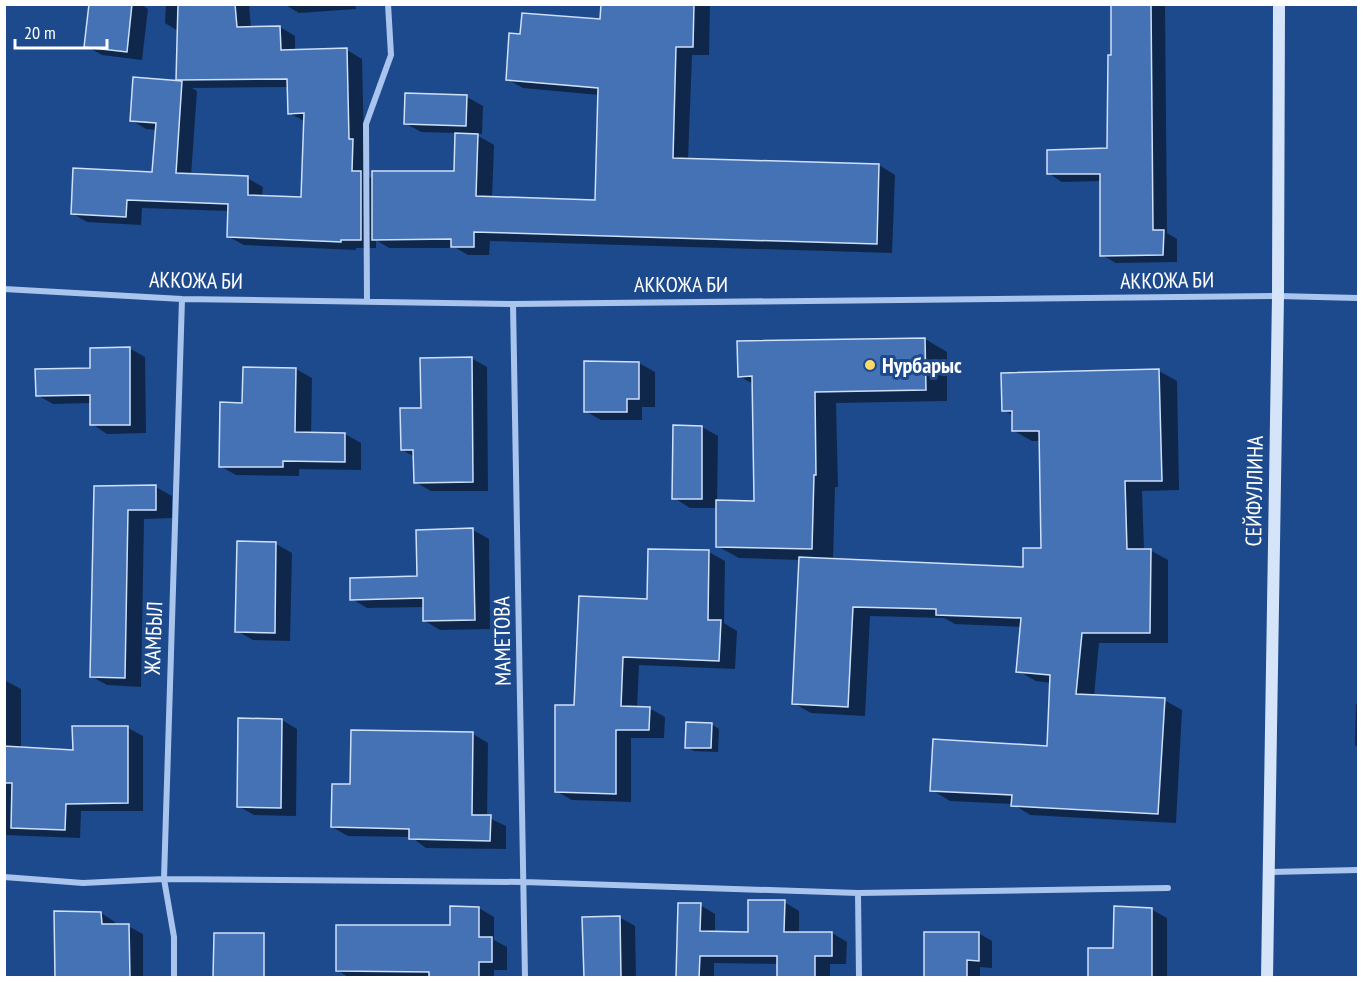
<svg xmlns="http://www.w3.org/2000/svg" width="1363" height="982" font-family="'PT Sans Narrow',sans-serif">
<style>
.shadow{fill:#0007;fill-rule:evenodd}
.building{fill:#4572b5;stroke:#cfe0f9;stroke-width:1.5}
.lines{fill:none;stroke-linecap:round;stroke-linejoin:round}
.street{stroke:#aac5ed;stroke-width:6}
.secondary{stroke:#d6e4f9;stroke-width:12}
.poi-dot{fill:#fdd968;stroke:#1d498d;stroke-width:2}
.labels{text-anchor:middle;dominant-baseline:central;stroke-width:6;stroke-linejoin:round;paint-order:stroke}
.street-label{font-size:22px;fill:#fff;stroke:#1d498d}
.poi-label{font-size:22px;font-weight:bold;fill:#fff;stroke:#1d498d;text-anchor:start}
</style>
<rect width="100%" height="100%" fill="#1d498d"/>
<path class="shadow" d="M 91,4 L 140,4 L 148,9 L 142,60 L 102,55 L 86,46 Z
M 166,4 L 249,4 L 251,28 L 280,27 L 295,36 L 295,51 L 347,50 L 362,59 L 364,147 L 367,176 L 373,179 L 455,173 L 457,133 L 421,132 L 405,123 L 467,97 L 483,106 L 482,134 L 475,134 L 494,145 L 492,198 L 596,201 L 599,95 L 523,88 L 507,79 L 521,36 L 602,20 L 602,4 L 710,4 L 709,55 L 692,55 L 688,160 L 879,165 L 895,175 L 892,253 L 490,241 L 489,255 L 468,255 L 456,248 L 389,248 L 376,240 L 376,248 L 356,248 L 356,250 L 244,245 L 229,237 L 229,211 L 142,208 L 141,225 L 87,222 L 72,213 L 154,174 L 157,130 L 146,129 L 131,120 L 134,79 L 182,82 L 177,79 L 178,31 L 165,23 ZM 289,87 L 289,113 L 306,122 L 302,199 L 262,197 L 263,187 L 247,178 L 191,176 L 197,91 L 192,88 Z
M 284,4 L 355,4 L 356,9 L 299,13 Z
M 1113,4 L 1165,4 L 1167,233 L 1177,239 L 1177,262 L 1116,263 L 1102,255 L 1101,181 L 1062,182 L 1048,173 L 1109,150 Z
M 925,339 L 947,352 L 947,401 L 836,403 L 838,487 L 835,487 L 833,560 L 1024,569 L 1042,550 L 1040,441 L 1032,441 L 1014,431 L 1014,416 L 1003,410 L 1159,371 L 1177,381 L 1179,490 L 1142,491 L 1144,550 L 1150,550 L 1168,560 L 1168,643 L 1099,643 L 1094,696 L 1164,700 L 1182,710 L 1176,823 L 1030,815 L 1013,804 L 950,801 L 932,790 L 1048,747 L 1052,683 L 1036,681 L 1018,671 L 1022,627 L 955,624 L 944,618 L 870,616 L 865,716 L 811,713 L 793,703 L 800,560 L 739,558 L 717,546 L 718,508 L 690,508 L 674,498 L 702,427 L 718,436 L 717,502 L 755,503 L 753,384 L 739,376 Z
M 129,348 L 145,357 L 146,433 L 107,434 L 92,424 L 91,403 L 53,404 L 37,395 Z
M 471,358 L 487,367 L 488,491 L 431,491 L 415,482 L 415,457 L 402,450 L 422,409 Z
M 586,363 L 639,363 L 655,372 L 655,407 L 642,407 L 642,420 L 601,420 L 585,411 Z
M 244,369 L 296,369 L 312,378 L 311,434 L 345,434 L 361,443 L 361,470 L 299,469 L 299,476 L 236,475 L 220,466 L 244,404 Z
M 95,487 L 156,487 L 172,496 L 172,518 L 144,519 L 141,687 L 107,685 L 91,676 Z
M 473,530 L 489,539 L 490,629 L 440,630 L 425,621 L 424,607 L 367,608 L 352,599 L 418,577 Z
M 276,544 L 292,553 L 290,641 L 253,640 L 237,631 Z
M 709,552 L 725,561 L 724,623 L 737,631 L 735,669 L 639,665 L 637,708 L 649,708 L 665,717 L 664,738 L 631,738 L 631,802 L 572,800 L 556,791 L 576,707 L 649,601 Z
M 4,680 L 21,689 L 21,749 L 74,751 L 128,728 L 143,736 L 143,811 L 81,811 L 80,838 L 4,835 Z
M 1356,704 L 1358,704 L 1358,747 L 1355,745 Z
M 282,720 L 297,729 L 296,816 L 254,815 L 238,806 Z
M 711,724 L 719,729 L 718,752 L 694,751 L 687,747 Z
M 473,734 L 488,743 L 487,817 L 506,826 L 506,849 L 426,848 L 411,837 L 348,836 L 332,827 L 352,786 Z
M 784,902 L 799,911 L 799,933 L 832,933 L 847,942 L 846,964 L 830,964 L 830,978 L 778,978 L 778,964 L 714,963 L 714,978 L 678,976 L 700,905 L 715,914 L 715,933 L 749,933 Z
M 479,908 L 494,917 L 494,940 L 507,947 L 507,970 L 494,970 L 494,978 L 350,978 L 337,970 L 452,926 Z
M 1151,909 L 1167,918 L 1167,978 L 1090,978 Z
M 101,913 L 115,922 L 115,925 L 128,926 L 143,934 L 143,978 L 57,978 Z
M 619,917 L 635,926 L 636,978 L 585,978 Z
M 978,933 L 992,941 L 992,968 L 980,967 L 980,978 L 926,978 Z"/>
<path class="building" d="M 89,4 L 132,4 L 127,52 L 84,47 Z
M 178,4 L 235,4 L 237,27 L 280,26 L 281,50 L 347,48 L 349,139 L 353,139 L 352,171 L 361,171 L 361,240 L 341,240 L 341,242 L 227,237 L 228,204 L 127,200 L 126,217 L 71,214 L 73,168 L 152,172 L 156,123 L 130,121 L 133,77 L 182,81 L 176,173 L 248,176 L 248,195 L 301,197 L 304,113 L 288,114 L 287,79 L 176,80 Z
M 601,4 L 694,4 L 693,47 L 676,47 L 673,158 L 879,164 L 877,244 L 474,232 L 474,247 L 451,247 L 451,239 L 372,240 L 372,171 L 454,171 L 455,133 L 478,134 L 476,196 L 595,200 L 598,88 L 506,80 L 509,33 L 520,34 L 522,13 L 600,19 Z
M 1111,4 L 1151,4 L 1153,230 L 1164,230 L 1163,255 L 1100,256 L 1100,174 L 1047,174 L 1047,150 L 1107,148 L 1108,55 L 1111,55 Z
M 405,93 L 467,95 L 466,126 L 404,124 Z
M 925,338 L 926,390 L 815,392 L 816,475 L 814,475 L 812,549 L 716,547 L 716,500 L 754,501 L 752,376 L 738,377 L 737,341 Z
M 130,347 L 130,425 L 90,425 L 90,395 L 36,396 L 35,369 L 90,368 L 90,348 Z
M 472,357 L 473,482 L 414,483 L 413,450 L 401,450 L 400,408 L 421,408 L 420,358 Z
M 584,361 L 639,362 L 639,399 L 627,399 L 627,412 L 584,412 Z
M 243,367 L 296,368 L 295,432 L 345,433 L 345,462 L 283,461 L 283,467 L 219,467 L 220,402 L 242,403 Z
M 1159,369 L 1162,481 L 1125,481 L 1127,549 L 1151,549 L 1150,633 L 1082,633 L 1076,694 L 1165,698 L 1158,814 L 1011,806 L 1012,795 L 930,791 L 933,739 L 1047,746 L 1050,675 L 1016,672 L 1021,618 L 936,615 L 936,609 L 853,607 L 848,707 L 792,704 L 799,557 L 1023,567 L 1023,548 L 1041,548 L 1039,431 L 1012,431 L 1012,411 L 1002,411 L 1001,373 Z
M 673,425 L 702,426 L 702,499 L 672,499 Z
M 156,485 L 156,510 L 128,510 L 125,678 L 90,677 L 94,486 Z
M 473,528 L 475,620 L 423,621 L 423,598 L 350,600 L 350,578 L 417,576 L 416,530 Z
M 237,541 L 276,542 L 275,633 L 235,632 Z
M 648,549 L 709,550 L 708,620 L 721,620 L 719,661 L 623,657 L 621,706 L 650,707 L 649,730 L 616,730 L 616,794 L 555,792 L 555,705 L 574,705 L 579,596 L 647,599 Z
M 238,718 L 282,719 L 281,808 L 237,807 Z
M 686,722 L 712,723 L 711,748 L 685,748 Z
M 72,726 L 128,726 L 128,803 L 66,804 L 65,830 L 11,828 L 12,783 L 4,783 L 4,746 L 73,750 Z
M 351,730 L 473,732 L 472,815 L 491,815 L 490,841 L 409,839 L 409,829 L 331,827 L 332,784 L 350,784 Z
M 748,900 L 785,900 L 784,932 L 832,932 L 832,956 L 815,956 L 815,978 L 777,978 L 777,956 L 700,956 L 699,978 L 676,977 L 678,903 L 701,903 L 700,931 L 748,932 Z
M 450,906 L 479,907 L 479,937 L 492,937 L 492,962 L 479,962 L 479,978 L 429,978 L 429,972 L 336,971 L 336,925 L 450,925 Z
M 1114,906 L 1152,908 L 1152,978 L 1088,978 L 1088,948 L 1113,948 Z
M 54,911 L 101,912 L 102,924 L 129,924 L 130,978 L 55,978 Z
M 620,916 L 621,978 L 584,978 L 582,917 Z
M 924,932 L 979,932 L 979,961 L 967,960 L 967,978 L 924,978 Z
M 214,933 L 264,933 L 264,978 L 213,978 Z"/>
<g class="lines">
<path class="street" d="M 4,289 L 182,299 L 513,304 L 1278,296 L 1358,298
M 367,301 L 366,124 L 391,55 L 388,4
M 513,304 L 525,978
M 1268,872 L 1358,870
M 4,877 L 83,883 L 164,879 L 524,882 L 858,893 L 1168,888
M 858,893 L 859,978
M 174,978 L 174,937 L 164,879 L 182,299"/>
<path class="secondary" d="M 1267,978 L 1278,296 L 1279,4"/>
</g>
<circle class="poi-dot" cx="870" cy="365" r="6"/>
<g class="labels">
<g class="street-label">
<text transform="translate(196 280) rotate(1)">АККОЖА БИ</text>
<text transform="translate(1167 280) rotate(-1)">АККОЖА БИ</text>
<text x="681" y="284">АККОЖА БИ</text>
<text transform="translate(1254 491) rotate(-89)">СЕЙФУЛЛИНА</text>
<text transform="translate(153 638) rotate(-88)">ЖАМБЫЛ</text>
<text transform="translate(502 641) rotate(-91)">МАМЕТОВА</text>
</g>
<g class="poi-label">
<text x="882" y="365">Нурбарыс</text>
</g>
</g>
<rect width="1363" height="982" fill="none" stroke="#ffffff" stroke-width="12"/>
<path d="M15 39v9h92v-9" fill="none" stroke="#ffffff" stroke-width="3"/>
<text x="24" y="39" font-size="18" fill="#ffffff" stroke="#1d498d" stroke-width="4.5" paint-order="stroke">20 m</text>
</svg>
